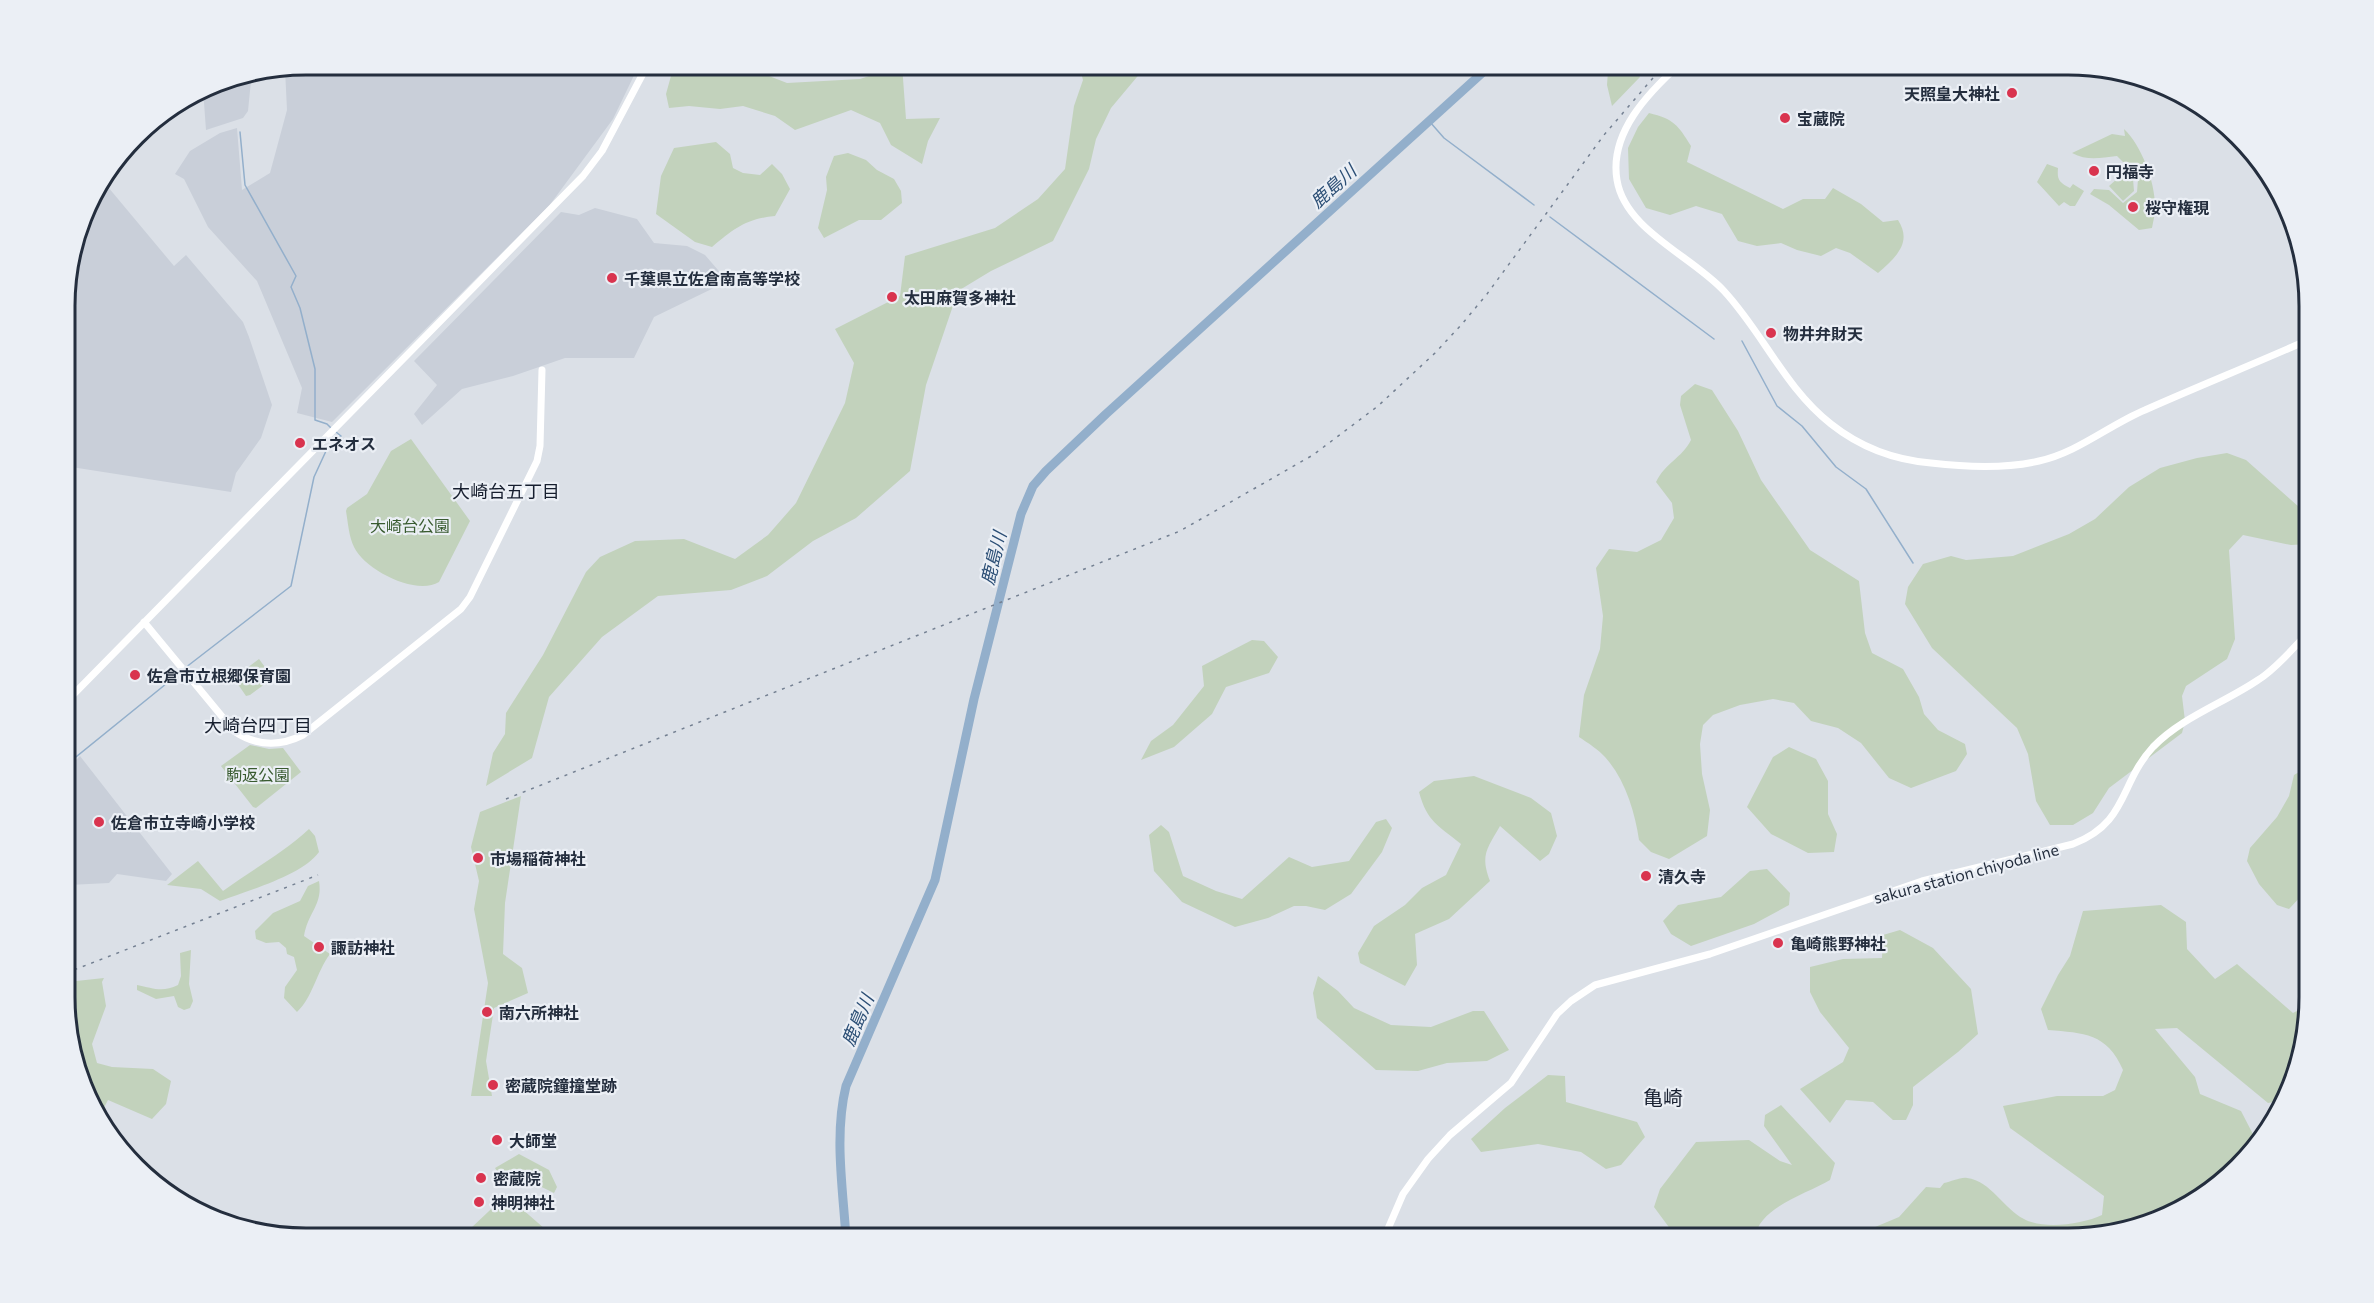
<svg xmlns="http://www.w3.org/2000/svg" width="2374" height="1303" font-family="Commissioner,'Noto Sans JP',sans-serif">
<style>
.built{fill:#c9cfd9}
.green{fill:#c2d2bc}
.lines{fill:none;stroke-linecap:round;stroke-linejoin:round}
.stream{stroke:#93afcb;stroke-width:1.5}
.river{stroke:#93afcb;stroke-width:9}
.secondary{stroke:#fff;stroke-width:7}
.rail{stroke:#748092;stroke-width:1.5;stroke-dasharray:3 6;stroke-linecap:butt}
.poi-dot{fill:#d9344f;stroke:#ebeff5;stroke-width:2}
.labels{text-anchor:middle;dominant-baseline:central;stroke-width:4.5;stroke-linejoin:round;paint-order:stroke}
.poi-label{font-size:16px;font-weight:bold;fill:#242e3e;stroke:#ebeff5;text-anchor:start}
.park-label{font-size:16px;fill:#395b30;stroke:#ebeff5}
.street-label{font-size:16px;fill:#242e3e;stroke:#ebeff5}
.water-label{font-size:18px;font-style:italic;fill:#2b4e75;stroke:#ebeff5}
.neighbourhood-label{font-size:18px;fill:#171f2f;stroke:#ebeff5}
.quarter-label{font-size:20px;fill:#171f2f;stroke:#ebeff5}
.rim{fill:none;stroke:#242e3e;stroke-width:3}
</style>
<rect width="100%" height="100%" fill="#dbe0e7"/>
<path class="built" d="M 306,64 L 639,65 L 613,119 L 549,206 L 332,422 L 297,413 L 302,388 L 257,281 L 208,227 L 184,179 L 175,174 L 190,151 L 220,133 L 237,128 L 242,190 L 270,173 L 287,110 L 285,69 Z
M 249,76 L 251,81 L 248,111 L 243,118 L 206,130 L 203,89 L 214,83 Z
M 103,181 L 174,266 L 186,255 L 243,322 L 249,337 L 272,405 L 261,438 L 236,473 L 231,492 L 65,466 L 65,289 L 90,199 Z
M 595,208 L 637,219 L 654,243 L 687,246 L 705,255 L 724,277 L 722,284 L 654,317 L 634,358 L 565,358 L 513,376 L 462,389 L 422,425 L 414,414 L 437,385 L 414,361 L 561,212 L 579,215 Z
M 80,756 L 172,874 L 166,881 L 117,874 L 109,883 L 69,885 L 66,890 L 66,770 Z"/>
<path class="green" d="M 674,65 L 741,65 L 787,83 L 860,79 L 902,65 L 906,119 L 940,118 L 928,141 L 922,164 L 891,145 L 880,123 L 851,110 L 795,130 L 775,116 L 743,106 L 720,109 L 689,106 L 669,108 L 666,94 Z
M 1079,65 L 1114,65 L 1117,68 L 1119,65 L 1147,65 L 1111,108 L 1096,139 L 1089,169 L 1053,241 L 991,271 L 958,291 L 926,385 L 910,471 L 856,518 L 813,541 L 767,576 L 731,590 L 658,596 L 602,637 L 549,697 L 532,758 L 486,786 L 493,753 L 505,734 L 506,713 L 543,655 L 586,572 L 600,557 L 635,541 L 684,539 L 735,559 L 768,535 L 796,503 L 845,403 L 854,363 L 835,329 L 900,296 L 905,256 L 995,228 L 1038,199 L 1065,169 L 1074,106 L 1083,80 Z
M 1614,67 L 1635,69 L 1640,77 L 1612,106 L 1607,85 L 1608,71 Z
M 1649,113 C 1674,119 1678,125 1691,146 L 1687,162 L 1783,209 L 1803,199 L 1825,199 L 1833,188 L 1861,204 L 1883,222 L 1898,220 C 1913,243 1895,258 1878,273 L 1850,253 L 1836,248 L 1821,256 L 1797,250 L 1781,243 L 1757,246 L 1738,241 L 1722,214 L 1696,206 L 1670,215 L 1646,208 L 1629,179 L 1628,148 L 1638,127 Z
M 2124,129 C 2142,146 2156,184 2155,209 C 2155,215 2153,222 2152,228 L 2139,230 L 2109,205 L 2090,194 L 2094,189 L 2109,190 L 2123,203 L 2137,192 L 2138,179 L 2134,168 L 2127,166 L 2117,156 C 2100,158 2087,161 2072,153 L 2112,134 L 2125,136 Z
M 716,142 L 730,154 L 733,168 L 743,173 L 760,175 L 772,164 L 782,174 L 790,189 L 775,216 C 745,219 734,229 712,247 L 695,242 L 656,214 L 661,176 L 674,148 Z
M 848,153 L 866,160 L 877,170 L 894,179 L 901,191 L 902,203 L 881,220 L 859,220 L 824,238 L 818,228 L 827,190 L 826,177 L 834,156 Z
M 2047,164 L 2058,168 C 2057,180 2059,182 2070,188 L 2073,184 L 2084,191 L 2075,206 L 2070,206 L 2064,202 L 2059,206 L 2037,182 Z
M 2126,171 L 2133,179 L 2134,191 L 2123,201 L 2109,186 Z
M 1695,384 L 1712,390 L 1738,431 L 1761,480 L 1810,550 L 1859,581 L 1865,633 L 1872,653 L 1903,669 L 1919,697 L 1924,714 L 1938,730 L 1965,744 L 1967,754 L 1956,771 L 1911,788 L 1889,778 L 1861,743 L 1838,728 L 1811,721 L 1794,703 L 1773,699 L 1740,705 L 1713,715 L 1703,725 L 1700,744 L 1702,774 L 1710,810 L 1707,836 L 1669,859 L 1651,852 L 1639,840 C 1635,812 1625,779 1605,757 C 1599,750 1588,743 1579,737 L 1584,695 L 1600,649 L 1603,616 L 1596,568 L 1609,549 L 1637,552 L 1661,540 L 1674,518 L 1672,503 L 1656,482 C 1666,462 1681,459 1691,440 L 1680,405 L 1681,396 Z
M 411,439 L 470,521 L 439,582 C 416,596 365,570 354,547 C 349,537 348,523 346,511 L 347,508 L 367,494 L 391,451 Z
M 2227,453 L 2246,460 L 2308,515 L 2308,544 L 2291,545 L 2243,535 L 2229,550 L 2235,639 L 2227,659 L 2186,686 L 2182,696 L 2185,721 L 2182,733 L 2109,788 L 2093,813 L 2073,825 L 2050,825 L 2036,801 L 2028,754 L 2017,728 L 1932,648 L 1905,604 L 1908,587 L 1923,564 L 1951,556 L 1966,560 L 2013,556 L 2069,534 L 2095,519 L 2129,487 L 2160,468 L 2197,458 Z
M 1252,640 L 1264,641 L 1278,657 L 1269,673 L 1226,687 L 1212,714 L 1174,747 L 1141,760 L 1151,741 L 1173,725 L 1204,686 L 1202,666 Z
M 259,659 L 273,678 L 250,695 L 246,696 L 235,680 L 235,677 Z
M 250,745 L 269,749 L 283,748 L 301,772 L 256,808 L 253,807 L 221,766 Z
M 1789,747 L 1816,759 L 1828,781 L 1828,814 L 1837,834 L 1834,852 L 1808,853 L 1771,834 L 1747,807 L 1773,757 Z
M 2309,766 L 2309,879 L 2304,893 L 2289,909 L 2277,905 L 2259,884 L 2247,861 L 2250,848 L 2277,817 L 2289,796 L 2294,775 Z
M 1474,776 L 1531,798 L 1551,813 L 1557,836 L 1549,854 L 1540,861 L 1500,826 C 1487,849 1480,855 1490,881 L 1449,919 L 1415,934 L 1417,965 L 1405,986 L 1360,963 L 1358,953 L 1374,926 L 1405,905 L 1422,888 L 1446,875 L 1461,844 C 1439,826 1427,822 1419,792 L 1434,781 Z
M 521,796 L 505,903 L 503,954 L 522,968 L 528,993 L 494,1008 L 486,1061 L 492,1096 L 471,1096 L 488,983 L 474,909 L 479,881 L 471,847 L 480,812 Z
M 1386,819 L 1392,828 L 1382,852 L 1351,894 L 1325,910 L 1306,906 L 1294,906 L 1268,918 L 1235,927 L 1182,902 L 1154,871 L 1149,835 L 1161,825 L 1169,832 L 1183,876 L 1216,891 L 1242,899 L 1289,857 L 1312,867 L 1349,861 L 1376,822 Z
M 309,829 L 315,836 L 319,852 C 303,875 247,891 220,901 L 201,889 L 167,885 L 198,861 L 223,891 C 252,870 283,853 309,829 Z
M 1767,869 L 1790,893 L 1789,905 L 1754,924 L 1691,946 L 1671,934 L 1663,921 L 1678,905 L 1721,897 L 1750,871 Z
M 319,881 C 323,905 308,912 304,936 L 330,954 C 316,973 313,997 297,1012 L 284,998 L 285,987 L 297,970 L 294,957 L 287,954 L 286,948 L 279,942 L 266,943 L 256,939 L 255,931 L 273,913 L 300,901 L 308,886 Z
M 2161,905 L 2186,922 L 2187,949 L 2215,979 L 2237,964 L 2293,1013 L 2308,1005 L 2285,1100 L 2268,1103 L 2177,1028 L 2155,1029 L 2195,1077 L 2200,1094 L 2241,1111 L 2257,1142 L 2249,1157 L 2202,1198 L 2146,1226 L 2084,1238 L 1862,1238 L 1868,1230 L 1899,1217 L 1926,1187 L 1940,1188 L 1944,1183 C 1951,1182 1960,1177 1967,1178 C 1991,1181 2004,1209 2024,1219 C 2044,1230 2083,1224 2102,1215 L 2104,1196 L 2010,1128 L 2003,1106 L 2057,1096 L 2103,1096 L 2115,1090 L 2123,1070 C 2107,1033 2084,1033 2048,1030 L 2041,1009 L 2058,975 L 2070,956 L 2083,911 Z
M 1900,930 L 1933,948 L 1971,989 L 1978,1034 L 1958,1052 L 1913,1087 L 1913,1105 L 1906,1120 L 1893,1120 L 1873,1102 L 1846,1100 L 1830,1123 L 1800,1089 L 1843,1062 L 1849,1048 L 1820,1012 L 1810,992 L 1810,967 L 1843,959 L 1882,958 L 1883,935 Z
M 191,950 L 189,984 L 193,1001 L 190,1008 L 184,1010 L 178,1007 L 174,996 L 156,999 L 137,990 L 137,985 C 153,988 162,993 178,985 L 181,976 L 180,953 Z
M 1318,976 L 1338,991 L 1354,1008 L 1391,1025 L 1431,1027 L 1473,1011 L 1484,1011 L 1509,1050 L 1487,1061 L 1447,1063 L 1418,1071 L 1376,1070 L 1317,1018 L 1313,993 Z
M 104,978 L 102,982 L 106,1006 L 92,1044 L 97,1063 L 112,1067 L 153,1069 L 171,1081 L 166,1104 L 152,1119 L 108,1100 L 99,1117 L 83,1089 L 67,1029 L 67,982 Z
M 1548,1075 L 1565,1076 L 1566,1102 L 1637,1122 L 1645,1137 L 1621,1165 L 1606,1169 L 1581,1152 L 1538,1144 L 1481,1152 L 1471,1139 L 1505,1108 Z
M 1781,1105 L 1835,1163 L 1830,1180 C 1807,1194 1758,1207 1755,1238 L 1667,1238 L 1671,1230 L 1654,1207 L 1660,1189 L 1696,1142 L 1749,1140 L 1780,1161 L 1792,1165 L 1764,1126 L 1765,1115 Z
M 519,1154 L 549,1170 L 557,1187 L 554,1193 L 519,1176 L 510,1180 L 501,1177 L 495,1168 Z
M 506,1195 L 545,1229 L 538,1238 L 438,1238 L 470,1229 Z"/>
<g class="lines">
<path class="stream" d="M 1430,122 L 1444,138 L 1534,205
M 240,132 L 245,185 L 296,276 L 291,287 L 300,308 L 315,369 L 315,420 L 327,424 L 332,429
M 1550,217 L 1714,339
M 1742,341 L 1777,406 L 1802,426 L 1836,467 L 1866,489 L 1913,563
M 185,668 L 291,586 L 314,477 L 326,451 L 341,436 L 336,432
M 66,765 L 182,671"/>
<path class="river" d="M 846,1238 C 843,1189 834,1135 846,1086 L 935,880 L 974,699 L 1021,514 L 1033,486 L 1046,471 L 1106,414 L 1492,64"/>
<path class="secondary" d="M 1680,64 C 1648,93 1609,133 1617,180 C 1625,230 1692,256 1724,291 C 1763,333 1785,388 1831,424 C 1860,447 1895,460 1931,463 C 1965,467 2005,469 2039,461 C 2077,453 2109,425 2145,410 C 2199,386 2254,364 2308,340
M 144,622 L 234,731 C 256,746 279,747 303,735 L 461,609 L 470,597 L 537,461 L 540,446 L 542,370
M 66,702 L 583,176 L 602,151 L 648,64
M 1384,1238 L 1403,1194 L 1428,1159 L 1450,1135 L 1511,1083 L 1557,1014 L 1571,1001 L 1595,985 L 1710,954 L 1922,881 L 2073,844 C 2128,823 2119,784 2153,747 C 2182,717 2224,703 2258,680 C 2277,668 2293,648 2308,633"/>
<path class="rail" d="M 506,799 L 1180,531 L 1313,455 L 1378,406 L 1435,353 L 1462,324 L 1487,294 L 1604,135 L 1665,64
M 66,973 L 318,875"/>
</g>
<g class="poi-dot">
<circle cx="2012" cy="93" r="6"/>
<circle cx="1785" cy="118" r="6"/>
<circle cx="2094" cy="171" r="6"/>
<circle cx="2133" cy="207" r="6"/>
<circle cx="612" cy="278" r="6"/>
<circle cx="892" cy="297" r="6"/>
<circle cx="1771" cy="333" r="6"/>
<circle cx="300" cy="443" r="6"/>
<circle cx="135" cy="675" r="6"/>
<circle cx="99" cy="822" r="6"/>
<circle cx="478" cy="858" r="6"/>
<circle cx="1646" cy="876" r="6"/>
<circle cx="1778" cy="943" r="6"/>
<circle cx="319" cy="947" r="6"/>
<circle cx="487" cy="1012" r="6"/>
<circle cx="493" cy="1085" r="6"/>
<circle cx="497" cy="1140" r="6"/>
<circle cx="481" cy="1178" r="6"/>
<circle cx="479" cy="1202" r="6"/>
</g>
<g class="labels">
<g class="poi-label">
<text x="2000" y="93" text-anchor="end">天照皇大神社</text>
<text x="1797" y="118">宝蔵院</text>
<text x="2106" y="171">円福寺</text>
<text x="2145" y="207">桜守権現</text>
<text x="624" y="278">千葉県立佐倉南高等学校</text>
<text x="904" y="297">太田麻賀多神社</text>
<text x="1783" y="333">物井弁財天</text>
<text x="312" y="443">エネオス</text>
<text x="147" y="675">佐倉市立根郷保育園</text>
<text x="111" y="822">佐倉市立寺崎小学校</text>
<text x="490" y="858">市場稲荷神社</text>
<text x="1658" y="876">清久寺</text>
<text x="1790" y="943">亀崎熊野神社</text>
<text x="331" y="947">諏訪神社</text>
<text x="499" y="1012">南六所神社</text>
<text x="505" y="1085">密蔵院鐘撞堂跡</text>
<text x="509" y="1140">大師堂</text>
<text x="493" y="1178">密蔵院</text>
<text x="491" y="1202">神明神社</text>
</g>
<g class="park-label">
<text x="410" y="525">大崎台公園</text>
<text x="258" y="774">駒返公園</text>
</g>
<g class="street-label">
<text transform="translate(1966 873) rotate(-15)">sakura station chiyoda line</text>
</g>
<g class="water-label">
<text transform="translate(1333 186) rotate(-42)">鹿島川</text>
<text transform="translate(993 558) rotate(-76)">鹿島川</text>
<text transform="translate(857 1020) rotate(-67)">鹿島川</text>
</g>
<g class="neighbourhood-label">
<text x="506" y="491">大崎台五丁目</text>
<text x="258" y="725">大崎台四丁目</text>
</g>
<g class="quarter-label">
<text x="1663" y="1097">亀崎</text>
</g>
</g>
<path d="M0 0H2374V1303H0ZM306 75H2068A231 231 0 0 1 2299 306V997A231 231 0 0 1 2068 1228H306A231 231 0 0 1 75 997V306A231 231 0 0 1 306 75Z" fill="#ebeff5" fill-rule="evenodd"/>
<path class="rim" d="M306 75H2068A231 231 0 0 1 2299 306V997A231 231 0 0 1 2068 1228H306A231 231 0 0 1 75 997V306A231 231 0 0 1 306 75Z"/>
</svg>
